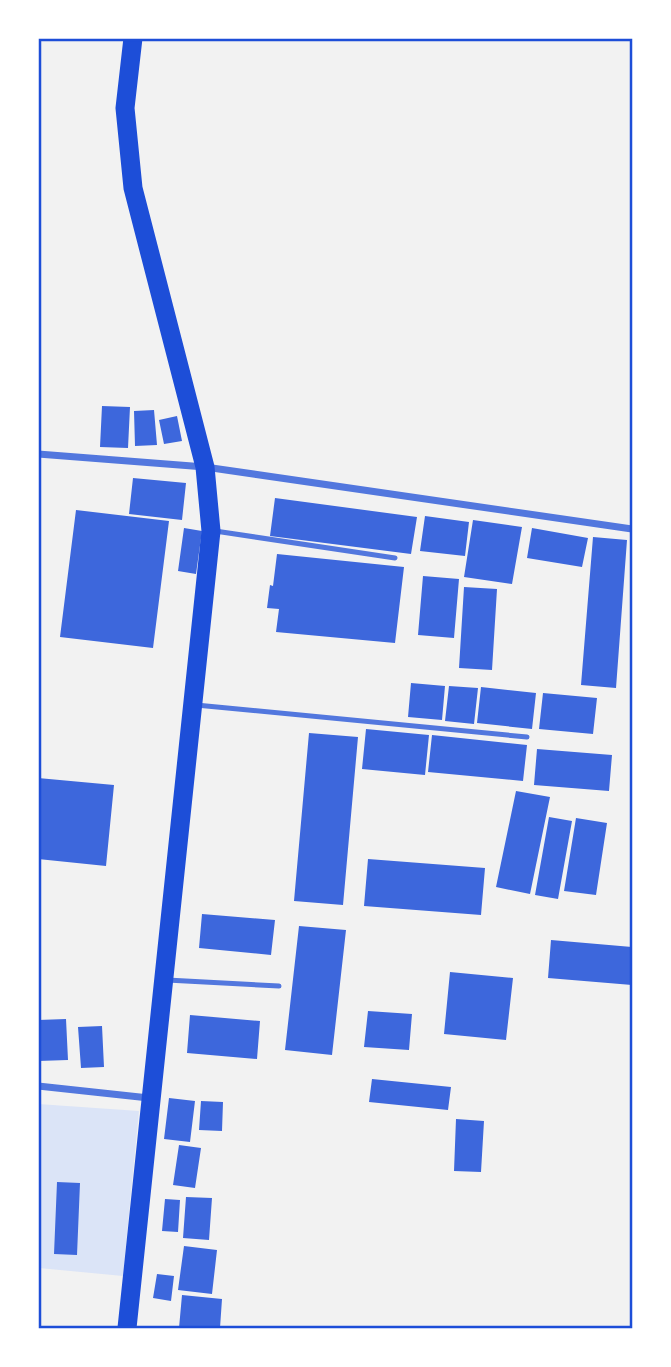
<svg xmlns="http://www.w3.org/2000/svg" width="671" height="1367" font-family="Helvetica,sans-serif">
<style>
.green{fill:#dbe4f7}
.building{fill:#3d67dc}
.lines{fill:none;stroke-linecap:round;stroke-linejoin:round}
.service{stroke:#5277de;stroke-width:5}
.minor{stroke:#5277de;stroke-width:7}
.trunk{stroke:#1d4ed8;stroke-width:19}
.neatline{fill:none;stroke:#1d4ed8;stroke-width:2.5}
</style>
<rect width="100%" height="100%" fill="#f2f2f2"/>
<path class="green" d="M 38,1104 L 139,1111 L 123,1276 L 39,1268 Z"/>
<path class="building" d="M 102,406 L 130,407 L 128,448 L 100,447 Z
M 154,410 L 157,445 L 135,446 L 134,411 Z
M 177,416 L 182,441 L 164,444 L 159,420 Z
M 133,478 L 186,483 L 182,520 L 129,514 Z
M 275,498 L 417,517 L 411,554 L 270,536 Z
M 76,510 L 169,521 L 153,648 L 60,637 Z
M 425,516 L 469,522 L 465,556 L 420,551 Z
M 473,520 L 522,527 L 512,584 L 464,577 Z
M 184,528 L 202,531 L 196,574 L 178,571 Z
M 532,528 L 588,538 L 582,567 L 527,558 Z
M 593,537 L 627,540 L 616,688 L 581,685 Z
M 277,554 L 404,567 L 395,643 L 276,632 L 279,609 L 267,608 L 270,585 L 273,586 Z
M 423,576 L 459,579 L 454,638 L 418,635 Z
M 464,587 L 497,589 L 492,670 L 459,668 Z
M 411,683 L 445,686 L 442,720 L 408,717 Z
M 449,686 L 478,688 L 474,724 L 445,721 Z
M 481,687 L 536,693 L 532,729 L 477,723 Z
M 543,693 L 597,698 L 593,734 L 539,729 Z
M 366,729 L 429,735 L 425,775 L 362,769 Z
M 309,733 L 358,737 L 343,905 L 294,901 Z
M 432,735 L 527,745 L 523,781 L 428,772 Z
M 537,749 L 612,755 L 609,791 L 534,785 Z
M 38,778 L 114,785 L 106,866 L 38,859 Z
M 516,791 L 550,797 L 530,894 L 496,887 Z
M 549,817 L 572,821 L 558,899 L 535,895 Z
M 576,818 L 607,823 L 596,895 L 564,891 Z
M 368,859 L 485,868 L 481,915 L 364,906 Z
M 202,914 L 275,920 L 271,955 L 199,948 Z
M 299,926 L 346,930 L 332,1055 L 285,1050 Z
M 551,940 L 632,947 L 632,985 L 548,978 Z
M 450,972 L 513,978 L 506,1040 L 444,1034 Z
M 368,1011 L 412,1014 L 409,1050 L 364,1047 Z
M 190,1015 L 260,1021 L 257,1059 L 187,1053 Z
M 66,1019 L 68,1060 L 38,1061 L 38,1020 Z
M 102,1026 L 104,1067 L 81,1068 L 78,1027 Z
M 372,1079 L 451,1087 L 448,1110 L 369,1102 Z
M 169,1098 L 195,1101 L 190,1142 L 164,1139 Z
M 201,1101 L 223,1102 L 222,1131 L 199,1130 Z
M 456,1119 L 484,1121 L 481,1172 L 454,1171 Z
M 179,1145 L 201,1148 L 195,1188 L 173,1185 Z
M 57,1182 L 80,1183 L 77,1255 L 54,1254 Z
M 186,1197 L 212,1198 L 209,1240 L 183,1238 Z
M 165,1199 L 180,1200 L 178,1232 L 162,1231 Z
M 184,1246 L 217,1250 L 212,1294 L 178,1290 Z
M 157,1274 L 174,1276 L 171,1301 L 153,1298 Z
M 182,1295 L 222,1299 L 220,1328 L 179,1328 Z"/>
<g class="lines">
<path class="service" d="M 215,531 L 395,558
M 196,705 L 527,737
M 167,980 L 279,986"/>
<path class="minor" d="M 38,454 L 205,467 L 632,529
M 38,1086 L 149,1098"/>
<path class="trunk" d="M 127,1328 L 211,531 L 205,467 L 133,188 L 125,108 L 133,38"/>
</g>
<rect width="671" height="1367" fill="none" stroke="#ffffff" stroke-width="80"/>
<rect x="40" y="40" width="591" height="1287" class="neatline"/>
</svg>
